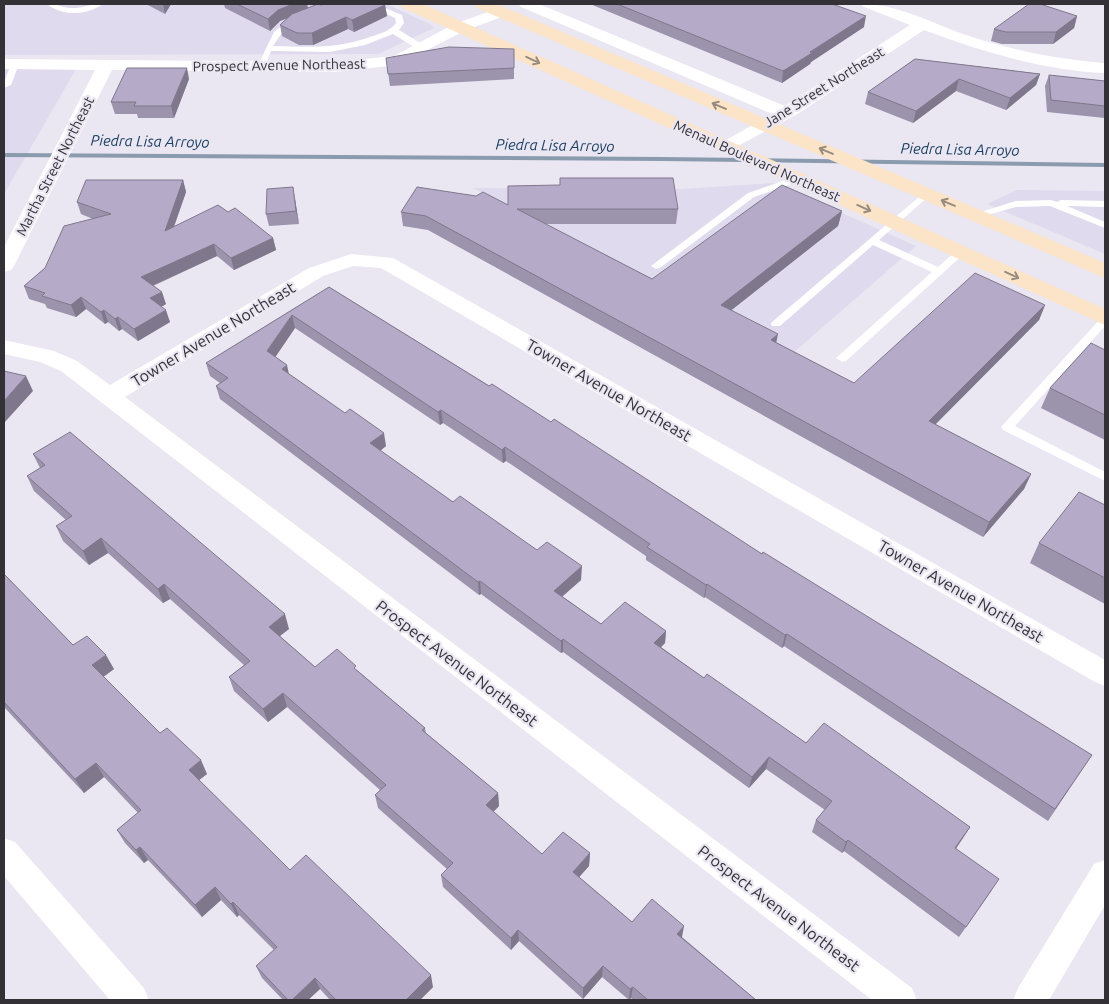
<svg xmlns="http://www.w3.org/2000/svg" width="1109" height="1004" font-family="Ubuntu,sans-serif">
<style>
.built{fill:#dfdaed}
.lines{fill:none;stroke-linecap:round;stroke-linejoin:round}
.stream{fill:#8a9bad;fill-rule:evenodd}
.lane{fill:#fff;fill-rule:evenodd}
.street{fill:#fff;fill-rule:evenodd}
.secondary{fill:#fbe4c7;fill-rule:evenodd}
.wall{fill:#9c93ac}
.shaded-wall{fill:#7f788c}
.building{fill:#b5abc8;stroke:#7f788c}
.oneway{stroke:#978a7e}
.labels{text-anchor:middle;dominant-baseline:central;stroke-width:4.5;stroke-linejoin:round;paint-order:stroke}
.far-street-label{font-size:14px;fill:#333136;stroke:#eae6f2}
.far-water-label{font-size:15px;font-style:italic;fill:#1a3f61;stroke:#eae6f2}
.street-label{font-size:16px;fill:#333136;stroke:#eae6f2}
</style>
<rect width="100%" height="100%" fill="#eae6f2"/>
<path class="built" d="M 4,4 L 386,4 L 430,24 L 434,28 L 378,54 L 4,55 Z
M 4,68 L 76,69 L 4,194 Z
M 775,183 L 916,246 L 793,353 L 473,188 L 682,189 Z
M 1017,190 L 1105,191 L 1105,254 L 987,204 Z"/>
<g class="lines">
<path class="stream" d="M 4,153 L 663,157 L 1105,163 L 1105,167 L 663,161 L 4,157 Z"/>
<path class="lane" d="M 47,4 C 57,3 65,9 75,8 C 85,8 93,3 103,4 C 88,15 62,17 47,4 Z
M 366,4 L 376,4 L 402,15 L 404,23 L 399,30 L 425,46 L 425,50 L 419,50 L 393,34 L 365,45 L 330,52 L 271,51 L 264,69 L 257,67 L 274,32 L 292,18 L 299,20 L 284,30 L 273,46 C 311,47 337,49 373,36 C 382,33 390,31 396,23 L 395,18 Z
M 12,62 L 19,64 L 11,85 L 4,88 L 4,82 Z
M 797,176 L 802,179 L 800,181 L 754,197 L 660,268 L 656,269 L 651,266 L 748,193 Z
M 926,191 L 931,194 L 929,196 L 879,240 L 938,267 L 957,250 L 965,250 L 966,252 L 846,361 L 842,362 L 836,358 L 932,272 L 873,245 L 780,326 L 772,326 L 771,324 L 772,322 Z
M 1051,200 L 1057,202 L 1061,200 L 1105,201 L 1105,207 L 1067,206 L 1105,222 L 1105,228 L 1050,206 L 1016,207 L 976,218 L 971,215 L 1016,201 Z
M 1105,317 L 1105,326 L 1015,426 L 1105,472 L 1105,481 L 1003,430 L 1001,427 L 1101,318 Z"/>
<path class="street" d="M 518,4 L 539,4 L 785,106 L 910,25 L 864,7 L 861,4 C 897,4 930,22 963,34 C 1010,50 1056,59 1105,63 L 1105,73 C 1042,70 983,52 924,30 L 799,113 L 725,153 L 719,152 L 716,148 L 719,144 L 772,114 L 521,7 Z
M 502,7 L 508,9 L 510,12 L 508,15 L 466,30 L 398,65 L 335,72 L 112,70 L 14,266 L 11,270 L 4,272 L 4,247 L 95,70 L 4,69 L 4,59 L 335,62 L 394,56 L 454,24 Z
M 351,254 L 393,258 L 1105,660 L 1105,686 L 1095,682 L 381,268 L 353,266 L 323,276 L 125,397 L 912,988 L 917,1000 L 872,1000 L 61,371 L 40,362 L 4,354 L 4,340 L 54,351 L 77,361 L 110,385 L 309,268 Z
M 4,838 L 15,842 L 144,988 L 149,1000 L 110,1000 L 4,876 Z
M 1105,860 L 1105,905 L 1049,1000 L 1013,1000 L 1018,988 L 1094,864 Z"/>
<path class="secondary" d="M 400,4 L 423,4 L 1105,309 L 1105,325 L 403,8 Z
M 474,4 L 497,4 L 1105,263 L 1105,278 L 477,8 Z"/>
</g>
<path class="wall" d="M 146,4 L 171,4 L 165,14 Z
M 224,4 L 307,4 L 308,8 L 321,5 L 385,5 L 387,16 L 354,32 L 348,29 L 313,45 L 299,45 L 282,36 L 280,25 L 287,18 L 280,21 L 270,31 L 225,8 Z
M 590,4 L 832,4 L 864,27 L 811,62 L 810,64 L 782,83 Z
M 1077,16 L 1074,28 L 1053,44 L 1002,44 L 991,41 L 994,29 Z
M 514,49 L 514,79 L 390,86 L 386,58 Z
M 915,59 L 1040,74 L 1036,85 L 1006,110 L 956,91 L 913,123 L 865,104 L 868,92 Z
M 1049,75 L 1105,81 L 1105,118 L 1047,112 L 1045,86 Z
M 189,79 L 174,118 L 138,118 L 137,114 L 115,114 L 111,102 Z
M 183,180 L 186,192 L 174,227 L 228,212 L 273,238 L 276,250 L 234,270 L 217,256 L 153,286 L 166,304 L 161,307 L 170,322 L 138,341 L 122,329 L 119,331 L 108,322 L 105,324 L 86,309 L 76,317 L 47,308 L 45,304 L 29,299 L 24,286 L 45,268 L 93,219 L 81,214 L 77,202 Z
M 295,199 L 299,224 L 269,226 L 266,214 Z
M 508,205 L 678,209 L 676,224 L 545,224 L 652,279 L 842,211 L 838,226 L 731,310 L 777,343 L 854,383 L 1045,305 L 1039,320 L 935,424 L 1031,474 L 1024,489 L 983,537 L 428,230 L 403,226 L 401,212 Z
M 329,287 L 762,554 L 1092,755 L 1048,821 L 784,646 L 782,648 L 705,597 L 704,598 L 646,560 L 646,556 L 506,461 L 503,463 L 443,423 L 440,425 L 295,328 L 275,357 L 289,374 L 386,446 L 380,451 L 453,502 L 537,550 L 581,580 L 562,596 L 601,624 L 666,631 L 665,643 L 661,647 L 704,678 L 806,743 L 970,827 L 963,838 L 956,848 L 992,890 L 959,937 L 844,851 L 842,853 L 812,832 L 816,820 L 825,810 L 766,769 L 749,788 L 563,652 L 561,653 L 481,594 L 479,595 L 220,399 L 216,386 L 220,383 L 210,376 L 206,363 Z
M 1105,350 L 1105,440 L 1041,408 L 1050,388 Z
M 33,454 L 289,629 L 280,636 L 315,667 L 357,670 L 425,728 L 426,733 L 498,793 L 499,806 L 493,812 L 542,854 L 590,853 L 589,866 L 579,877 L 632,922 L 682,937 L 756,1000 L 634,1000 L 631,998 L 629,1000 L 602,977 L 583,999 L 519,941 L 511,950 L 443,887 L 441,875 L 447,869 L 378,808 L 375,795 L 380,790 L 287,707 L 268,722 L 234,691 L 229,677 L 244,665 L 170,599 L 163,603 L 108,553 L 89,565 L 63,541 L 56,526 L 66,520 L 34,491 L 27,476 L 40,468 Z
M 1105,505 L 1105,604 L 1030,563 L 1039,543 Z
M 4,574 L 73,645 L 114,669 L 103,677 L 160,733 L 207,774 L 199,780 L 290,870 L 433,987 L 420,1000 L 330,1000 L 320,989 L 308,1000 L 283,1000 L 262,978 L 256,966 L 274,950 L 239,915 L 237,917 L 221,900 L 202,917 L 148,860 L 144,863 L 125,843 L 117,830 L 138,813 L 104,777 L 84,793 L 4,707 Z"/>
<path class="shaded-wall" d="M 163,4 L 171,4 L 165,14 Z
M 293,4 L 307,4 L 308,10 L 280,21 L 270,31 L 268,19 L 278,10 Z
M 385,5 L 387,16 L 354,32 L 352,20 Z
M 866,16 L 864,27 L 811,62 L 810,64 L 782,83 L 783,71 L 810,52 Z
M 1077,16 L 1074,28 L 1053,44 L 1056,32 Z
M 346,17 L 348,29 L 313,45 L 312,33 Z
M 187,68 L 189,79 L 174,118 L 171,106 Z
M 1040,74 L 1036,85 L 1006,110 L 1010,98 Z
M 959,79 L 956,91 L 913,123 L 916,111 Z
M 183,180 L 186,192 L 168,243 L 165,231 Z
M 293,187 L 295,199 L 299,224 L 296,211 Z
M 842,211 L 838,226 L 719,320 L 721,305 Z
M 273,238 L 276,250 L 234,270 L 231,258 Z
M 214,244 L 217,256 L 145,289 L 141,277 Z
M 162,292 L 166,304 L 154,311 L 150,298 Z
M 81,297 L 86,309 L 76,317 L 71,305 Z
M 1045,305 L 1039,320 L 924,436 L 929,421 Z
M 104,310 L 108,322 L 105,324 L 101,312 Z
M 166,310 L 170,322 L 138,341 L 134,329 Z
M 292,315 L 295,328 L 270,365 L 267,351 Z
M 118,317 L 122,329 L 119,331 L 115,319 Z
M 778,334 L 775,349 L 771,340 Z
M 287,365 L 290,379 L 282,369 Z
M 26,376 L 33,391 L 4,423 L 4,401 Z
M 441,410 L 443,423 L 440,425 L 438,412 Z
M 384,433 L 386,446 L 372,457 L 370,443 Z
M 505,447 L 506,461 L 503,463 L 502,450 Z
M 1031,474 L 1024,489 L 983,537 L 989,522 Z
M 101,538 L 108,553 L 89,565 L 83,551 Z
M 582,566 L 581,580 L 554,604 L 554,591 Z
M 480,581 L 481,594 L 479,595 L 478,582 Z
M 164,584 L 170,599 L 163,603 L 158,589 Z
M 707,584 L 705,597 L 704,598 L 706,585 Z
M 285,614 L 289,629 L 273,641 L 269,627 Z
M 666,631 L 665,643 L 653,655 L 654,643 Z
M 787,634 L 784,646 L 782,648 L 785,635 Z
M 563,639 L 563,652 L 561,653 L 561,641 Z
M 106,655 L 114,669 L 99,680 L 92,665 Z
M 283,693 L 287,707 L 268,722 L 263,709 Z
M 769,757 L 766,769 L 749,788 L 752,777 Z
M 201,760 L 207,774 L 195,783 L 189,770 Z
M 96,763 L 104,777 L 84,793 L 75,779 Z
M 498,793 L 499,806 L 487,818 L 486,805 Z
M 970,827 L 963,838 L 949,859 L 955,848 Z
M 848,840 L 844,851 L 842,853 L 846,842 Z
M 140,847 L 148,860 L 144,863 L 136,850 Z
M 590,853 L 589,866 L 573,884 L 573,872 Z
M 215,887 L 221,900 L 202,917 L 195,905 Z
M 233,902 L 239,915 L 237,917 L 231,904 Z
M 684,926 L 682,937 L 674,946 L 677,934 Z
M 518,930 L 519,941 L 511,950 L 511,938 Z
M 603,966 L 602,977 L 583,999 L 583,988 Z
M 431,975 L 433,987 L 420,1000 L 407,1000 L 407,999 Z
M 315,978 L 320,989 L 308,1000 L 292,1000 Z
M 633,987 L 631,998 L 629,1000 L 630,989 Z"/>
<path class="building" d="M 237,4 L 293,4 L 278,10 L 268,19 Z
M 318,4 L 321,5 L 325,4 L 383,4 L 385,5 L 352,20 L 346,17 L 312,33 L 297,33 L 280,25 L 292,14 Z
M 617,4 L 832,4 L 866,16 L 810,52 L 812,53 L 783,71 Z
M 1029,4 L 1040,4 L 1077,16 L 1056,32 L 1006,32 L 994,29 Z
M 449,47 L 514,49 L 514,68 L 388,74 L 386,58 Z
M 915,59 L 1040,74 L 1010,98 L 959,79 L 916,111 L 868,92 Z
M 127,68 L 187,68 L 171,106 L 134,106 L 136,102 L 111,102 Z
M 1049,75 L 1105,81 L 1105,106 L 1051,100 Z
M 560,178 L 673,178 L 678,209 L 517,209 L 652,279 L 782,185 L 842,211 L 721,305 L 778,334 L 771,340 L 854,383 L 975,273 L 1045,305 L 929,421 L 1031,474 L 989,522 L 426,216 L 401,212 L 417,187 L 476,196 L 483,192 L 508,205 L 508,186 L 560,185 Z
M 86,180 L 183,180 L 165,231 L 218,205 L 228,212 L 235,208 L 273,238 L 231,258 L 214,244 L 141,277 L 162,292 L 150,298 L 166,310 L 134,329 L 118,317 L 115,319 L 104,310 L 101,312 L 81,297 L 71,305 L 42,296 L 45,293 L 24,286 L 45,268 L 64,226 L 111,214 L 77,202 Z
M 293,187 L 296,211 L 266,214 L 267,189 Z
M 329,287 L 489,386 L 492,384 L 551,422 L 554,419 L 762,554 L 763,552 L 844,602 L 1092,755 L 1055,809 L 787,634 L 785,635 L 707,584 L 706,585 L 647,547 L 650,544 L 505,447 L 502,450 L 441,410 L 438,412 L 292,315 L 267,351 L 287,365 L 282,369 L 345,413 L 350,409 L 384,433 L 370,443 L 453,502 L 460,496 L 537,550 L 547,542 L 582,566 L 554,591 L 601,624 L 625,602 L 666,631 L 654,643 L 704,678 L 707,674 L 806,743 L 824,723 L 970,827 L 955,848 L 999,879 L 966,927 L 848,840 L 846,842 L 816,820 L 832,801 L 769,757 L 752,777 L 563,639 L 561,641 L 480,581 L 478,582 L 216,386 L 228,378 L 206,363 Z
M 1091,343 L 1105,350 L 1105,415 L 1050,388 Z
M 4,371 L 26,376 L 4,401 Z
M 70,432 L 285,614 L 269,627 L 315,667 L 337,649 L 356,666 L 354,668 L 425,728 L 422,730 L 498,793 L 486,805 L 542,854 L 563,832 L 590,853 L 573,872 L 632,922 L 652,899 L 684,926 L 677,934 L 756,1000 L 648,1000 L 633,987 L 630,989 L 603,966 L 583,988 L 518,930 L 511,938 L 441,875 L 453,863 L 375,795 L 386,785 L 283,693 L 263,709 L 229,677 L 250,661 L 164,584 L 158,589 L 101,538 L 83,551 L 56,526 L 72,516 L 27,476 L 45,465 L 33,454 Z
M 1079,492 L 1105,505 L 1105,578 L 1039,543 Z
M 4,574 L 73,645 L 87,636 L 106,655 L 92,665 L 160,733 L 167,728 L 201,760 L 189,770 L 290,870 L 306,855 L 431,975 L 407,999 L 408,1000 L 336,1000 L 315,978 L 292,1000 L 288,1000 L 256,966 L 277,947 L 233,902 L 231,904 L 215,887 L 195,905 L 140,847 L 136,850 L 117,830 L 141,810 L 96,763 L 75,779 L 4,702 Z"/>
<defs><path id="oneway-shaft" d="M-6 0H5M1.5-3L5.5 0L1.5 3" fill="none" stroke-width="1.6" stroke-linecap="round" stroke-linejoin="round" transform="scale(1.25)"/></defs>
<g class="oneway">
<use href="#oneway-shaft" transform="translate(533 60) rotate(25)"/>
<use href="#oneway-shaft" transform="translate(719 106) rotate(-157)"/>
<use href="#oneway-shaft" transform="translate(826 151) rotate(-157)"/>
<use href="#oneway-shaft" transform="translate(948 203) rotate(-157)"/>
<use href="#oneway-shaft" transform="translate(864 208) rotate(24)"/>
<use href="#oneway-shaft" transform="translate(1012 275) rotate(25)"/>
</g>
<g class="labels">
<g class="far-street-label">
<text transform="translate(279 65) rotate(-1)">Prospect Avenue Northeast</text>
<text transform="translate(824 87) rotate(-32)">Jane Street Northeast</text>
<text transform="translate(757 161) rotate(24)">Menaul Boulevard Northeast</text>
<text transform="translate(55 166) rotate(-63)">Martha Street Northeast</text>
</g>
<g class="far-water-label">
<text transform="translate(150 141) rotate(1)">Piedra Lisa Arroyo</text>
<text transform="translate(555 145) rotate(1)">Piedra Lisa Arroyo</text>
<text transform="translate(960 149) rotate(1)">Piedra Lisa Arroyo</text>
</g>
<g class="street-label">
<text transform="translate(213 334) rotate(-31)">Towner Avenue Northeast</text>
<text transform="translate(609 390) rotate(30)">Towner Avenue Northeast</text>
<text transform="translate(961 591) rotate(30)">Towner Avenue Northeast</text>
<text transform="translate(457 663) rotate(37)">Prospect Avenue Northeast</text>
<text transform="translate(779 908) rotate(37)">Prospect Avenue Northeast</text>
</g>
</g>
<rect width="1109" height="1004" fill="none" stroke="#333136" stroke-width="10"/>
</svg>
